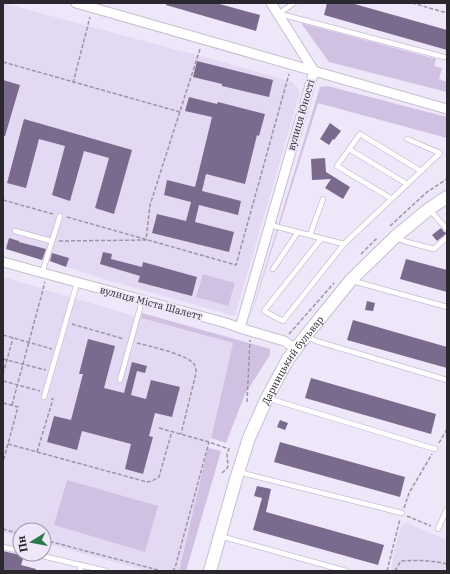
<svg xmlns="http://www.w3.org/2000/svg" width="450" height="574" font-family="'IBM Plex Serif',serif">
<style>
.built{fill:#e4d9f3}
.green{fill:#d0c1e3}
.building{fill:#7a6a8d}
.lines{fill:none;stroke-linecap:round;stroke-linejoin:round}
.lane-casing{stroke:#c6bed1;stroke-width:6}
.street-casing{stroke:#c6bed1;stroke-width:11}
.secondary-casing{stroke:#c6bed1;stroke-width:14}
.path{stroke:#9b95a3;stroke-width:1.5;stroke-dasharray:4 2;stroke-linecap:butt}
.lane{stroke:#fff;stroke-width:4.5}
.street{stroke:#fff;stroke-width:9}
.secondary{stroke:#fff;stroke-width:12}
.labels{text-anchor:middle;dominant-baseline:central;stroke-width:4;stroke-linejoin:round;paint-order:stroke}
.street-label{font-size:10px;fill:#2a272e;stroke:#eee6f9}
</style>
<rect width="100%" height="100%" fill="#eee6f9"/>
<path class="built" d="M 3,3 L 173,49 L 198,55 L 292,82 L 300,92 L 235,316 L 110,281 L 49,261 L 3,248 Z
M 3,277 L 137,317 L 233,343 L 179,571 L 147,571 L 44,543 L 44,530 L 20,530 L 20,537 L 3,532 Z
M 406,523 L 447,540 L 447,571 L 391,571 L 395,547 L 401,527 Z"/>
<path class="green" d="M 301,23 L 436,59 L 434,66 L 442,68 L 439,79 L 447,82 L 447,92 L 329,62 Z
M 327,86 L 447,117 L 447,138 L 318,103 L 251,316 L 251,315 L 320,87 Z
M 203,274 L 235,283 L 228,306 L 196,297 Z
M 142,313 L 270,349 L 270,355 L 245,394 L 226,443 L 211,438 L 233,343 L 141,318 Z
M 208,448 L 221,451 L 186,571 L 179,571 Z
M 67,480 L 158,506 L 145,552 L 54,525 Z"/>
<path class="building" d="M 166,3 L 216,3 L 260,15 L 256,31 L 166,5 Z
M 327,3 L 351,3 L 447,30 L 447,50 L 324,15 Z
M 197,61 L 273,80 L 269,97 L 222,86 L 222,84 L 193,77 Z
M 3,80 L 20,85 L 5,136 L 3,136 Z
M 189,97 L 217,104 L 218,102 L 265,114 L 259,136 L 257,135 L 245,184 L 206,174 L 202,191 L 241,201 L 238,215 L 199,205 L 195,222 L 234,232 L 229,252 L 152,233 L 157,214 L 186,221 L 191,202 L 164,195 L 167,180 L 195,187 L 212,117 L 185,111 Z
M 24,119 L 132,150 L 114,214 L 95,208 L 109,158 L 84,151 L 70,201 L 52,195 L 65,146 L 39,139 L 26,188 L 7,183 Z
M 330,123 L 341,131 L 334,140 L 333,139 L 329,145 L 320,139 Z
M 325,158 L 326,172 L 350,187 L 343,199 L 325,188 L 331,179 L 312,180 L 311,159 Z
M 441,228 L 444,232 L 447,233 L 437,241 L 432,235 Z
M 9,238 L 19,241 L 19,242 L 46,249 L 42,260 L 6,249 Z
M 103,252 L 112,254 L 111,259 L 142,267 L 143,262 L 197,277 L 192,296 L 138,282 L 140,276 L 100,264 Z
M 52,253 L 69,258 L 66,267 L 50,261 Z
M 406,259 L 447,270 L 447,292 L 400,279 Z
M 367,301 L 375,303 L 373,311 L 365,310 Z
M 353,320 L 447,347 L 447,368 L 347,340 Z
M 88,339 L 115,346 L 104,388 L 124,393 L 132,362 L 147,366 L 145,373 L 137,371 L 131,395 L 146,399 L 151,380 L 180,387 L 172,417 L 155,413 L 149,436 L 153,437 L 143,474 L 125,469 L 131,444 L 82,431 L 77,450 L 47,442 L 54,416 L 71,420 L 83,374 L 79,374 Z
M 311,378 L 436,414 L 431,434 L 305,398 Z
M 280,420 L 288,423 L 285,430 L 277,427 Z
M 280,442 L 405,477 L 400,497 L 274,462 Z
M 257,486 L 271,489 L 266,512 L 384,545 L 378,565 L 253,530 L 262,498 L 254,496 Z
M 3,551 L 24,556 L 21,565 L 36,569 L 36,571 L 3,571 Z"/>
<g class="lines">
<g class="lane-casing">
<path id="lane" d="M 278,14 L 294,3
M 280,14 L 444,57
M 349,149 L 407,184
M 392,199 L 337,166 L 360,134 L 421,171
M 429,209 L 447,229
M 270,225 C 294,231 319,238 344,244 L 283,321 L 264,311 L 321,239
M 15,231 L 51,241
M 310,235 L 323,199
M 397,238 L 407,242 L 434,249 L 447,237
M 344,244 L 440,153 L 407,139
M 273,269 L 298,232
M 42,273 L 60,216
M 353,281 L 447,307
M 306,336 L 316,341 L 447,380
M 120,380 L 142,301
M 44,397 L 77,283
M 267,398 L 435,449
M 239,471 L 246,474 L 402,513
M 438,529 L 447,509
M 220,536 L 346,571
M 3,547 L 20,551
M 34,554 L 106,571
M 79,571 L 83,565"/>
</g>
<g class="street-casing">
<path id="street" d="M 76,3 L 447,109
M 271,3 L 314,71
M 3,262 L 226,323 L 240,328 L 284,341 L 296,349
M 240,328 L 314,71"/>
</g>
<g class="secondary-casing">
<g id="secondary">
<path id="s1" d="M 210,571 L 236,479 L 249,438 L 267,398 L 288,359 L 304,338 L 351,280 L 395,237 L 429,209 L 447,197"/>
</g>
</g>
<path class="path" d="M 412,3 L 447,13
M 3,62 L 180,112
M 73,83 L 90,17
M 3,200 L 53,214
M 67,217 L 236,265 L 289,74
M 390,226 L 427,192 L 447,179
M 59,241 L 146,240 L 150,205 L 200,49
M 361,254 L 377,238
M 72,324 L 124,339
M 289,334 L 334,283
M 3,335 L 52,349
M 137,343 C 149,346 184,354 192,362 C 196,365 196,369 196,373 L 181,434
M 3,359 L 46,370
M 3,374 L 13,338
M 3,381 L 40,391
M 247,402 L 250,340
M 3,403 L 18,407 L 3,462
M 12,405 L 45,282
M 159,428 L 209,442 L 229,449 L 227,454 L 228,467 L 221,474
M 439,443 L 447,429
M 8,444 L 147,482 L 152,481 L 159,477 L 172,431
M 37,452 L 53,399 L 51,399
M 404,508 L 409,493 L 432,454
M 407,516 L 431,526
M 3,529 L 20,534
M 44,540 L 162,571
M 172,571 L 175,568 L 209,442
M 387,571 L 400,519
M 395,571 L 401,561 C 418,560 431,560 447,564"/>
<use href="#lane" class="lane"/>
<use href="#street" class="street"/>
<use href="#secondary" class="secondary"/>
</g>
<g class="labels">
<g class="street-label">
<text transform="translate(301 115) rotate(-74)">вулиця Юності</text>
<text transform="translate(151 303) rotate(15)">вулиця Міста Шалетт</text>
<text stroke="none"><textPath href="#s1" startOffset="228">Дарницький бульвар</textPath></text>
</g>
</g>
<rect width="450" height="574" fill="none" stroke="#2a272e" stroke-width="8"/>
<g transform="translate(32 542) rotate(259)"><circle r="19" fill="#eee6f9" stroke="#a09aa8"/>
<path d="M0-3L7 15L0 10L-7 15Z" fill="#27794b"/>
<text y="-6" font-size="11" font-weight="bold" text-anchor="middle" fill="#2a272e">Пн</text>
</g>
</svg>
